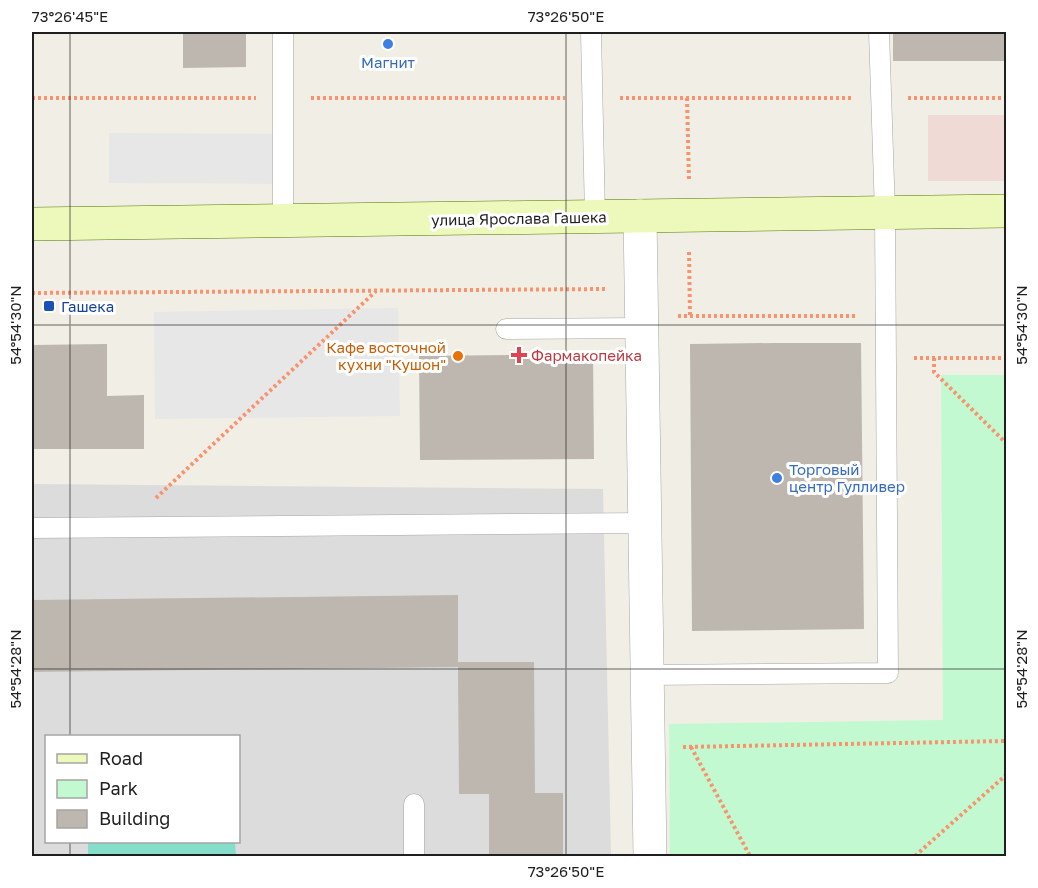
<svg xmlns="http://www.w3.org/2000/svg" width="1038" height="888" font-family="'Golos Text',sans-serif">
<style>
.residential{fill:#dddcdc;fill-rule:evenodd}
.commercial{fill:#f0dad5}
.park{fill:#c3f9d0}
.pitch{fill:#84deca}
.parking{fill:#e7e7e7}
.building{fill:#bdb7af}
.lines{fill:none;stroke-linecap:round;stroke-linejoin:round}
.lane-casing{stroke:#a6a6a6;stroke-width:21}
.street-casing{stroke:#a6a6a6;stroke-width:34}
.secondary-casing{stroke:#587705;stroke-width:34}
.path{stroke:#f9936d;stroke-width:4;stroke-dasharray:3 3;stroke-linecap:butt}
.lane{stroke:#fff;stroke-width:20}
.street{stroke:#fff;stroke-width:33}
.secondary{stroke:#ecf9ba;stroke-width:33}
.ticks{fill:none;stroke:#1f1f1f;stroke-width:1.5;stroke-opacity:0.45}
.shop-dot{fill:#3f7fe0;stroke:#fff;stroke-width:2}
.transit-dot{fill:#1a4fb4;stroke:#fff;stroke-width:2}
.health-dot{fill:#e0444e;stroke:#fff;stroke-width:2}
.food-dot{fill:#e8710a;stroke:#fff;stroke-width:2}
.labels{text-anchor:middle;dominant-baseline:central;stroke-width:6;stroke-linejoin:round;paint-order:stroke}
.shop-label{font-size:15px;fill:#366cbe;stroke:#fff}
.street-label{font-size:15px;fill:#1f1f1f;stroke:#fff}
.transit-label{font-size:15px;fill:#164399;stroke:#fff;text-anchor:start}
.food-label{font-size:15px;fill:#c56008;stroke:#fff;text-anchor:end}
.health-label{font-size:15px;fill:#be3a42;stroke:#fff;text-anchor:start}
.neatline{fill:none;stroke:#1f1f1f;stroke-width:2}
.ticks-label{font-size:15px;text-anchor:middle;fill:#1f1f1f}
</style>
<rect width="100%" height="100%" fill="#f0eee5"/>
<path class="residential" d="M 32,484 L 603,489 L 611,856 L 32,856 ZM 46,736 L 238,736 L 238,842 L 46,842 Z"/>
<path class="commercial" d="M 928,115 L 1006,115 L 1006,181 L 928,181 Z"/>
<path class="park" d="M 941,375 L 1006,375 L 1006,856 L 670,856 L 669,724 L 943,720 Z"/>
<path class="pitch" d="M 88,842 L 235,842 L 236,856 L 88,856 Z"/>
<path class="parking" d="M 109,133 L 288,134 L 288,184 L 109,183 Z
M 398,308 L 400,416 L 155,419 L 154,312 Z"/>
<path class="building" d="M 183,32 L 246,32 L 246,67 L 183,68 Z
M 893,32 L 1006,32 L 1006,61 L 893,61 Z
M 774,343 L 861,343 L 864,629 L 692,631 L 690,344 Z
M 107,344 L 107,396 L 144,395 L 144,449 L 32,449 L 32,345 Z
M 593,354 L 594,459 L 420,460 L 419,356 Z
M 458,595 L 458,662 L 534,662 L 535,793 L 563,793 L 563,856 L 489,856 L 489,794 L 459,794 L 458,667 L 32,672 L 32,600 Z"/>
<g class="lines">
<g class="lane-casing">
<path id="lane" d="M 283,32 L 283,221
M 591,32 L 595,217
M 506,329 L 641,328
M 32,528 L 644,523
M 646,675 L 888,673 L 885,213 L 879,32
M 414,804 L 414,856"/>
</g>
<g class="street-casing">
<path id="street" d="M 640,216 L 650,856"/>
</g>
<g class="secondary-casing">
<path id="secondary" d="M 32,224 L 1006,211"/>
</g>
<path class="path" d="M 32,98 L 256,98
M 311,98 L 565,98
M 620,98 L 853,98
M 687,98 L 689,181
M 908,98 L 1006,98
M 689,252 L 690,316
M 32,293 L 607,289
M 678,316 L 856,316
M 914,358 L 1006,358
M 934,358 L 934,372 L 1006,443
M 156,498 L 376,291
M 683,747 L 1006,741
M 691,747 L 750,856
M 915,856 L 1006,775"/>
<use href="#lane" class="lane"/>
<use href="#street" class="street"/>
<use href="#secondary" class="secondary"/>
</g>
<path class="ticks" d="M 70,32 L 70,736M 566,32 L 566,856M 32,325 L 1006,325M 32,669 L 1006,669M 70,842 L 70,856"/>
<g class="shop-dot">
<circle cx="388" cy="44" r="6"/>
<circle cx="777" cy="478" r="6"/>
</g>
<rect class="transit-dot" x="43" y="300" width="12" height="12" rx="3"/>
<path class="health-dot" d="M516 346h6v6h6v6h-6v6h-6v-6h-6v-6h6z"/>
<circle class="food-dot" cx="458" cy="356" r="6"/>
<g class="labels">
<g class="shop-label">
<text x="388" y="62">Магнит</text>
<text x="789" y="469" text-anchor="start">Торговый<tspan x="789" dy="17">центр Гулливер</tspan></text>
</g>
<g class="street-label">
<text transform="translate(519 218) rotate(-1)">улица Ярослава Гашека</text>
</g>
<g class="transit-label">
<text x="61" y="306">Гашека</text>
</g>
<g class="food-label">
<text x="446" y="347">Кафе восточной<tspan x="446" dy="17">кухни "Кушон"</tspan></text>
</g>
<g class="health-label">
<text x="531" y="355">Фармакопейка</text>
</g>
</g>
<rect width="1038" height="888" fill="none" stroke="#ffffff" stroke-width="66"/>
<rect x="45" y="735" width="195" height="108" fill="#ffffff" stroke="#a5a5a5" stroke-width="1.5"/>
<rect x="57" y="754" width="30" height="9" fill="#ecf9ba" stroke="#a5a5a5" stroke-width="1.5"/>
<text x="99" y="765" font-size="18" fill="#1f1f1f">Road</text>
<rect x="57" y="780" width="30" height="18" fill="#c3f9d0" stroke="#a5a5a5" stroke-width="1.5"/>
<text x="99" y="795" font-size="18" fill="#1f1f1f">Park</text>
<rect x="57" y="810" width="30" height="18" fill="#bdb7af" stroke="#a5a5a5" stroke-width="1.5"/>
<text x="99" y="825" font-size="18" fill="#1f1f1f">Building</text>
<rect x="33" y="33" width="972" height="822" class="neatline"/>
<g class="ticks-label">
<text x="70" y="22">73°26'45"E</text>
<text x="566" y="22">73°26'50"E</text>
<text transform="translate(16 325) rotate(-90)" y="5">54°54'30"N</text>
<text transform="translate(1022 325) rotate(-90)" y="5">54°54'30"N</text>
<text transform="translate(16 669) rotate(-90)" y="5">54°54'28"N</text>
<text transform="translate(1022 669) rotate(-90)" y="5">54°54'28"N</text>
<text x="566" y="877">73°26'50"E</text>
</g>
</svg>
